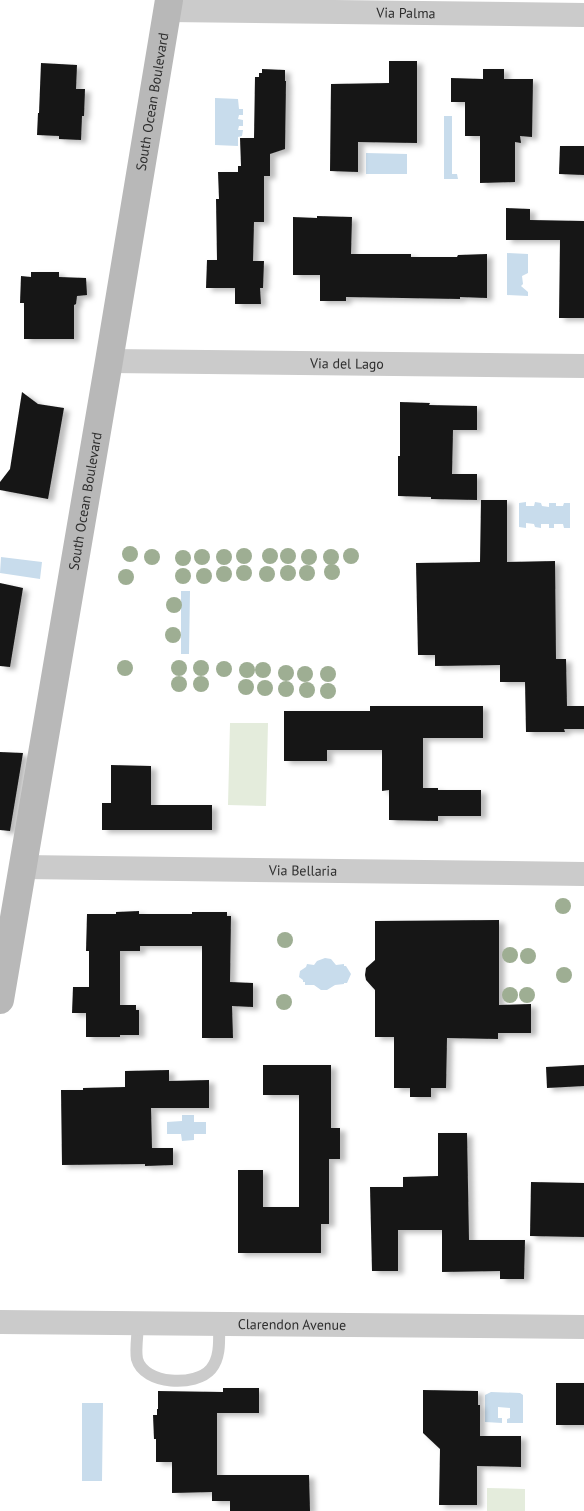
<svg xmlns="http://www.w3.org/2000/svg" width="584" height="1511" font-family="'PT Sans',sans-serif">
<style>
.green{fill:#e4ecdc}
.water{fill:#c8dcec}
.building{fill:#151515;filter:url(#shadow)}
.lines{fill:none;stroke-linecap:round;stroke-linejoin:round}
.service{stroke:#cbcbcb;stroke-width:12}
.minor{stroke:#cbcbcb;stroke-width:24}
.secondary{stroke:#b8b8b8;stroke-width:28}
.tree{fill:#9eae93}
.labels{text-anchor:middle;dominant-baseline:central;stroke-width:5;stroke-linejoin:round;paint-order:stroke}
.street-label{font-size:14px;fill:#2e2e2e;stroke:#fff}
</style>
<defs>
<filter id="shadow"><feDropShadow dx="5.5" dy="3" stdDeviation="2.5" flood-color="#0004"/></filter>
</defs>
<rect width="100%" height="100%" fill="#fff"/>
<path class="green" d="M 230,723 L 268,723 L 266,806 L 228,805 Z
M 487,1488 L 525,1489 L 525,1511 L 487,1511 Z"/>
<path class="water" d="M 215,98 L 238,99 L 239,109 L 243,109 L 243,115 L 239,115 L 238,119 L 243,120 L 243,126 L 239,126 L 238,130 L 243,130 L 242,136 L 238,137 L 238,146 L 215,145 Z
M 444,116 L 452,116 L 452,174 L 457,174 L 458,179 L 444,179 Z
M 366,153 L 407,154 L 407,174 L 366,174 Z
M 507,253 L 528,254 L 528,273 L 522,276 L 523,284 L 521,286 L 528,292 L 528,296 L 507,295 Z
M 526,502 L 526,506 L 534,506 L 535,502 L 541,503 L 542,506 L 549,507 L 549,503 L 556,503 L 556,506 L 563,506 L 564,503 L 570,503 L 570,528 L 564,528 L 563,524 L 554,524 L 554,528 L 549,528 L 549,524 L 541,524 L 541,528 L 535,527 L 534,524 L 526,523 L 526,528 L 519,527 L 519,503 Z
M 1,557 L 42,562 L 40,579 L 0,573 Z
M 181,591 L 190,591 L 189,654 L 181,654 Z
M 325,958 L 331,959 L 336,965 L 344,964 L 344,966 L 346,966 L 351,974 L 347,983 L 344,983 L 344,984 L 335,985 L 327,990 L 321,990 L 314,985 L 305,985 L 305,982 L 303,982 L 303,980 L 299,977 L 300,971 L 306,967 L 307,964 L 314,965 L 317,961 Z
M 182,1115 L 194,1115 L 194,1122 L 206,1122 L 206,1134 L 194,1134 L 194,1140 L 182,1141 L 181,1134 L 167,1134 L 167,1122 L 182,1121 Z
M 491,1392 L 520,1393 L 523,1395 L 523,1423 L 507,1423 L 507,1419 L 510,1418 L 510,1408 L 498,1407 L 498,1418 L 502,1418 L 502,1423 L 485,1422 L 485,1395 Z
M 82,1403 L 103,1403 L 102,1481 L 82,1481 Z"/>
<path class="building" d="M 389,61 L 417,61 L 417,143 L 358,142 L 358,172 L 330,171 L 331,84 L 389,83 Z
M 41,63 L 77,65 L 76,89 L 85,89 L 84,116 L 82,116 L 81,140 L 59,139 L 59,136 L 37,135 L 38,113 L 39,113 Z
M 262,69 L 285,70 L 285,81 L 286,81 L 285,149 L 270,154 L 270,176 L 264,176 L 264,222 L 254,222 L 253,261 L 264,261 L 263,288 L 260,288 L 261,304 L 235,304 L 235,288 L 206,288 L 207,260 L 217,260 L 216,199 L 219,199 L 218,172 L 238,172 L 238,166 L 241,166 L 240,138 L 254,138 L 255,77 L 259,77 L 259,73 L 262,73 Z
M 483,69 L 504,69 L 504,79 L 533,79 L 532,137 L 520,136 L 521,143 L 515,142 L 515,182 L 480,183 L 480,136 L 465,136 L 465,102 L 451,102 L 451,78 L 483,79 Z
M 560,146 L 584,146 L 584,175 L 559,174 Z
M 506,208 L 530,209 L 530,220 L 584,221 L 584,318 L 559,318 L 560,240 L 506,240 Z
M 317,216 L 352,217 L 351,254 L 411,254 L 411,257 L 457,257 L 458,255 L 487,254 L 487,298 L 460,297 L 460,299 L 346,297 L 346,301 L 320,301 L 320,275 L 293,275 L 293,217 L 317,218 Z
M 31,272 L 59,272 L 59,277 L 86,278 L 87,295 L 77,296 L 76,304 L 74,305 L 74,339 L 24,339 L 24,303 L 20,303 L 21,276 L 31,277 Z
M 22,392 L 38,404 L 64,408 L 48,499 L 0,490 L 0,482 L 10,469 Z
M 400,402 L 430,403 L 429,405 L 477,406 L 477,430 L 453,430 L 452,474 L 477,474 L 477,500 L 431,499 L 431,497 L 398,496 L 398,456 L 400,456 Z
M 481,500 L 507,500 L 507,562 L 555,561 L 556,659 L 566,659 L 567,706 L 584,706 L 584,729 L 564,729 L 565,732 L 526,732 L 525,682 L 500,682 L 500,665 L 435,666 L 435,655 L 418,655 L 416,563 L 480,562 Z
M 0,583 L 23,588 L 10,667 L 0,666 Z
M 370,706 L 483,706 L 483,738 L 423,738 L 423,788 L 438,788 L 438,790 L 481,790 L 481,816 L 438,816 L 438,821 L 389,820 L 389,790 L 382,791 L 382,750 L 327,750 L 327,761 L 284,761 L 284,711 L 370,711 Z
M 0,752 L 23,753 L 10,831 L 0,830 Z
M 111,765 L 151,766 L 151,805 L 212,805 L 212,830 L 102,830 L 102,803 L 111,803 Z
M 139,911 L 139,914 L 192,914 L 192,912 L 227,912 L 227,916 L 231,916 L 230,982 L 253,983 L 253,1007 L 232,1006 L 233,1038 L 202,1038 L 202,946 L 140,946 L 140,951 L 120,951 L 120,1005 L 136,1005 L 136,1010 L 139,1010 L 139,1035 L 120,1035 L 120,1037 L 86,1037 L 86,1013 L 72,1013 L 73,987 L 89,987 L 89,951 L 86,951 L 87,914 L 116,914 L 116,912 Z
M 499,920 L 499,1005 L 531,1004 L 531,1033 L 498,1033 L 498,1039 L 447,1038 L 446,1088 L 431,1088 L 431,1097 L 410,1097 L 410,1088 L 394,1088 L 394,1037 L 375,1037 L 375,990 L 366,980 L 365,975 L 366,968 L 375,960 L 375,921 Z
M 263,1065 L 331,1065 L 331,1128 L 340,1128 L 340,1159 L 329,1159 L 329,1224 L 321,1224 L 321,1253 L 238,1253 L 238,1170 L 263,1170 L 263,1207 L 299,1207 L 299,1095 L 263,1095 Z
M 584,1065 L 584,1086 L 547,1088 L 546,1067 Z
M 169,1070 L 169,1081 L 209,1080 L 209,1108 L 151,1108 L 152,1148 L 173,1148 L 173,1165 L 145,1166 L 145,1164 L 62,1165 L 61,1090 L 83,1090 L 83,1088 L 125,1087 L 125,1071 Z
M 438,1133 L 467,1133 L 469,1240 L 525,1240 L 524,1279 L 500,1279 L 500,1271 L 442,1272 L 442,1230 L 398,1230 L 398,1271 L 372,1271 L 370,1187 L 403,1187 L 403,1177 L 438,1176 Z
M 531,1182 L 584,1183 L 584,1237 L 530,1236 Z
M 556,1383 L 584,1383 L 584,1425 L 556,1425 Z
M 223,1388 L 259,1388 L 259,1413 L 217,1413 L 217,1475 L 309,1475 L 310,1511 L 230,1511 L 230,1501 L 212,1501 L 212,1492 L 172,1493 L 172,1462 L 156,1462 L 156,1439 L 154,1439 L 153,1415 L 157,1415 L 157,1409 L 158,1409 L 158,1391 L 223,1392 Z
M 423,1390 L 478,1391 L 478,1405 L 480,1405 L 480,1436 L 521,1436 L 521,1467 L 477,1466 L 477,1505 L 439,1505 L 440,1449 L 423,1433 Z"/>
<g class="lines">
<path class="service" d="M 138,1323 C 138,1333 135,1349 137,1359 C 144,1385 196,1387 211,1369 C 221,1357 219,1339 219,1324"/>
<g class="minor">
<path id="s1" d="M 168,10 L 584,15"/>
<path id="s2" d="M 109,361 L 584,366"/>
<path id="s3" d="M 23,867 L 584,874"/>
<path id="s4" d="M 0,1322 L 584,1327"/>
</g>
<path class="secondary" id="s5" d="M 0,1000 L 109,361 L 169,0"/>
</g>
<g class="tree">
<circle cx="130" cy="554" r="8"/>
<circle cx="244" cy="556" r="8"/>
<circle cx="270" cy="556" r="8"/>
<circle cx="288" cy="556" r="8"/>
<circle cx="351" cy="556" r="8"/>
<circle cx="152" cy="557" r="8"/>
<circle cx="202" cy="557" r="8"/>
<circle cx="224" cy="557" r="8"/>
<circle cx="309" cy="557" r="8"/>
<circle cx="331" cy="557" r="8"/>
<circle cx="183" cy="558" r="8"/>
<circle cx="332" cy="572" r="8"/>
<circle cx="244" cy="573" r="8"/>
<circle cx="288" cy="573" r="8"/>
<circle cx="307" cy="573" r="8"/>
<circle cx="224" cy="574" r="8"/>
<circle cx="267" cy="574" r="8"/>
<circle cx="183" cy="576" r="8"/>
<circle cx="204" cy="576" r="8"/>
<circle cx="126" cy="577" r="8"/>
<circle cx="174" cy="605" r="8"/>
<circle cx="173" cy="635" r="8"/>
<circle cx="125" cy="668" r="8"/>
<circle cx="179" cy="668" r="8"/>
<circle cx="201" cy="668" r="8"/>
<circle cx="224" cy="669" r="8"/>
<circle cx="247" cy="670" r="8"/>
<circle cx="263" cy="670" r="8"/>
<circle cx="286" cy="673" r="8"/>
<circle cx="305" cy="674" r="8"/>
<circle cx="328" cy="674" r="8"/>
<circle cx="179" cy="684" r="8"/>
<circle cx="201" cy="684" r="8"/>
<circle cx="246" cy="687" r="8"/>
<circle cx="265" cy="688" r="8"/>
<circle cx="286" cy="689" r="8"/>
<circle cx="307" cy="690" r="8"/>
<circle cx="328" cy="691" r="8"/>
<circle cx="563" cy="906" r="8"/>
<circle cx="285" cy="940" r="8"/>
<circle cx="510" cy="955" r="8"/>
<circle cx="528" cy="956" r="8"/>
<circle cx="564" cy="975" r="8"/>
<circle cx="510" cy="995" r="8"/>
<circle cx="527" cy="995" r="8"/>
<circle cx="284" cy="1002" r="8"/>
</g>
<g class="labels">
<g class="street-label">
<text stroke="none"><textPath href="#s1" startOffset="238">Via Palma</textPath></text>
<text stroke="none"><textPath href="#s5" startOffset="911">South Ocean Boulevard</textPath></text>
<text stroke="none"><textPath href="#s2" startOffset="238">Via del Lago</textPath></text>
<text stroke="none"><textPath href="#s5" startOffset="506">South Ocean Boulevard</textPath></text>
<text stroke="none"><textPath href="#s3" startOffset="280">Via Bellaria</textPath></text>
<text stroke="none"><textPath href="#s4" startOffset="292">Clarendon Avenue</textPath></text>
</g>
</g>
</svg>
